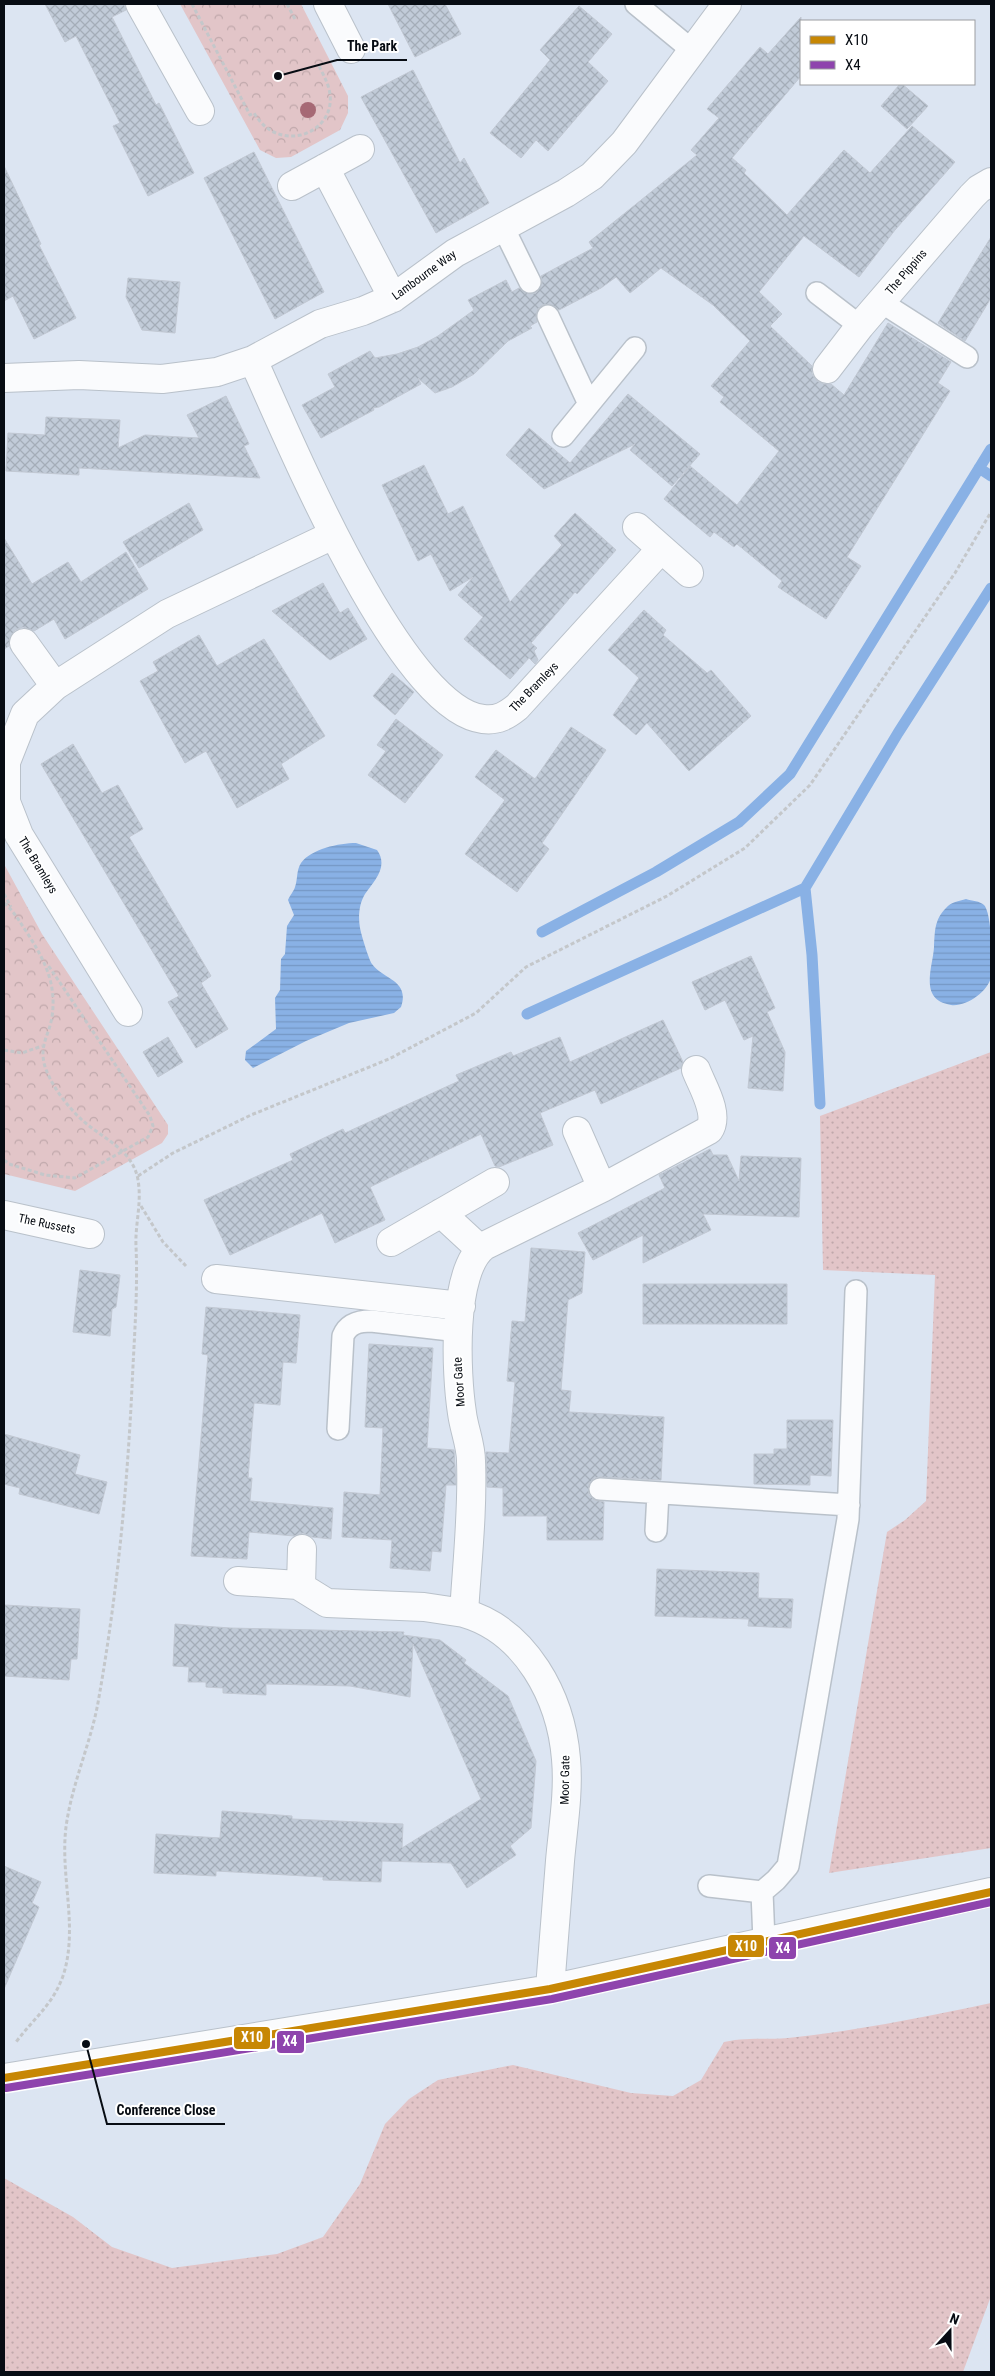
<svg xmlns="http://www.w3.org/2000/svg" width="995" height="2376" font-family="'Roboto Condensed',sans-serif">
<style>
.grass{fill:url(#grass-dots)}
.forest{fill:url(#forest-crowns)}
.water{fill:url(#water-rules)}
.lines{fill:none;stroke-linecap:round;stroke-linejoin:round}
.stream{stroke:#89b1e5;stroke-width:11}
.building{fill:url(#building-cross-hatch);stroke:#c1c8d3}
.service-casing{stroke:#b9c1ca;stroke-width:24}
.minor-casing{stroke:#b9c1ca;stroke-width:30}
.path{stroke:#c4c7ca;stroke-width:3;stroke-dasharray:4 2.5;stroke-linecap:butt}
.service{stroke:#fafbfd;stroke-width:21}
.minor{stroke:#fafbfd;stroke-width:28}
.bus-1-casing{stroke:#fff;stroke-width:11}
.bus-2-casing{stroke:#fff;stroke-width:11}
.bus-1{stroke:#c78704;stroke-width:8}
.bus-2{stroke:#8e44ad;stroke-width:8}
.tree{fill:#a66975}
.labels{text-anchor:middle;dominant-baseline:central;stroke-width:4;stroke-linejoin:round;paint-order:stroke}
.street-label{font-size:12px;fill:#070c13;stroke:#fff}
.leader{fill:none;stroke:#070c13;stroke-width:2}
.callout-dot{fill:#070c13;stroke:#fff;stroke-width:2}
.callout-label{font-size:14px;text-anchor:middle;font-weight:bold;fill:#070c13;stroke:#fff;stroke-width:4;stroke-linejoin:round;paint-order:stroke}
.line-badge{stroke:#fff;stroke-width:2}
.badge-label{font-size:14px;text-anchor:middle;font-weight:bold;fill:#fff}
</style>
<defs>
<pattern id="grass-dots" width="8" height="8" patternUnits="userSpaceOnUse" patternTransform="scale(1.25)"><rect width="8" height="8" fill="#e2c5c8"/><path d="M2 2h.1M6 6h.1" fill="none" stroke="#c0a8ab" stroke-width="1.8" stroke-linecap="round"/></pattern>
<pattern id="forest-crowns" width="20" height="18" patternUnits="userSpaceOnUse" patternTransform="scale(1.25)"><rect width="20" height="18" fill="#e2c5c8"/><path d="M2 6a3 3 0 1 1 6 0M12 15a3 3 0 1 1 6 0" fill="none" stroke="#c0a8ab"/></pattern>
<pattern id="water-rules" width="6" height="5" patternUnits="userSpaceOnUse" patternTransform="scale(1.25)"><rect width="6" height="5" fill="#89b1e5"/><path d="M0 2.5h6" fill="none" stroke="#7597c4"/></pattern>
<pattern id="building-cross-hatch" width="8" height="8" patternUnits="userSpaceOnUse" patternTransform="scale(1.25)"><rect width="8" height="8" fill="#c1cbd8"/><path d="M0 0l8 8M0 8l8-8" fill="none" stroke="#a4adb8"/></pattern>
</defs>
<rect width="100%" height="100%" fill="#dce5f2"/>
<path class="grass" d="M 991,1052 L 991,1848 L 829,1873 L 887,1532 L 905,1520 L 926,1501 L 935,1275 L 823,1270 L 820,1116 Z
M 991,2003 L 991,2296 L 963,2372 L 4,2372 L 4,2178 L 73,2217 L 112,2247 L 172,2268 L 277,2254 L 323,2237 L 360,2184 L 385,2124 L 409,2099 L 438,2080 L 513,2065 L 631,2093 L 673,2096 L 701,2080 L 724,2042 C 748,2037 764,2040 788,2038 C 856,2031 924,2017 991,2003 Z"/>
<path class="forest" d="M 180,4 L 301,4 L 348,96 L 348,113 L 340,130 L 291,157 L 276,158 L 260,150 Z
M 4,864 L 42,934 L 168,1125 L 168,1134 L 162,1143 L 75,1191 L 4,1174 Z"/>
<path class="water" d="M 356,843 L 377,850 C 389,867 374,881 365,894 C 359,904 358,917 360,928 C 361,934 369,960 372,964 C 384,980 410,980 401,1007 L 394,1013 L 349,1023 L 306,1041 L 253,1068 L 245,1060 L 246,1051 L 276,1029 L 275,998 L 280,990 L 281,959 L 285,954 L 287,926 L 294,915 L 288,900 C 290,895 294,891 295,887 C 298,879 296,871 301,863 C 311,849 339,843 356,843 Z
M 966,899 C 972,901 980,901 984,905 C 992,913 993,965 991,977 C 988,992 966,1007 951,1005 C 918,1000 933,967 934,947 C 935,932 934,920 946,908 C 951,902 959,901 966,899 Z"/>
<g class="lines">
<path class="stream" d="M 979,468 L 991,476
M 805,888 L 812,955 L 820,1104
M 542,932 L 656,872 L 739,822 L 790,774 L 991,449
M 527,1014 L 805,888 L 898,733 L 991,588"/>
</g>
<path class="building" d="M 45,4 L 124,4 L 126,10 L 112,17 L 156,105 L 159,103 L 194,173 L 148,196 L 113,126 L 120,123 L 76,36 L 65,42 Z
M 388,4 L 445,4 L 461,34 L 415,57 Z
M 579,6 L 612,34 L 588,62 L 608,81 L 548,151 L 536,140 L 521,158 L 490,133 L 550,60 L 540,50 Z
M 801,17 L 801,76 L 732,158 L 746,170 L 744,173 L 787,215 L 844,150 L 870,173 L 912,126 L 955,162 L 895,230 L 859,277 L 804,236 L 759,292 L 782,314 L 770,326 L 812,366 L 812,374 L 817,381 L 824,384 L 831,384 L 844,395 L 888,323 L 951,362 L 938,383 L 950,391 L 847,557 L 861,566 L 826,619 L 778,587 L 782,581 L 737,544 L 734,547 L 714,532 L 710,537 L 664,499 L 690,466 L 737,505 L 779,451 L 720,402 L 724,397 L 711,386 L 750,341 L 713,305 L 661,268 L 630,293 L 616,277 L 601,288 L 559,310 L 550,304 L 542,305 L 538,309 L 536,315 L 537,322 L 530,326 L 532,328 L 508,341 L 474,374 L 452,387 L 435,393 L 418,378 L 421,384 L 379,407 L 373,408 L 374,410 L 321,438 L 302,405 L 335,387 L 328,374 L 370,351 L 375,358 L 397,354 L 418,347 L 438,336 L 474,310 L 468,300 L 506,280 L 512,292 L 519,288 L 529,294 L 536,293 L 542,283 L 541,276 L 593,248 L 589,242 L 697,155 L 691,150 L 719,118 L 707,109 L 760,47 L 768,54 Z
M 413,70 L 460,163 L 464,158 L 489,203 L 436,233 L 361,97 Z
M 900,84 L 902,84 L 928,106 L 907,129 L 881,106 Z
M 254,152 L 324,292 L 275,319 L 204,178 Z
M 4,166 L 41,244 L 39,245 L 76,318 L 34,339 L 13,296 L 4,301 Z
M 991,237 L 991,298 L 965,341 L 938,323 Z
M 128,278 L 180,282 L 175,333 L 142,330 L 126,297 Z
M 628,394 L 700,454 L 672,486 L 630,450 L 635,444 L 544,489 L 506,455 L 529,428 L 570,463 Z
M 226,396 L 249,444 L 244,446 L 260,478 L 79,468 L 79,475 L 6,471 L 8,433 L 45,435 L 46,417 L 120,420 L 118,448 L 145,435 L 199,438 L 187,415 Z
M 424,465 L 448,514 L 463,506 L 510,602 L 562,545 L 554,536 L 575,513 L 616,550 L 577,594 L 575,592 L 531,643 L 537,648 L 534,651 L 538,660 L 535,664 L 529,658 L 510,679 L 464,639 L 483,617 L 458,595 L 473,577 L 450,591 L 431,554 L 418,561 L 382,485 Z
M 189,503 L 203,530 L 139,568 L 123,542 Z
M 4,538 L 32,584 L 68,562 L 81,582 L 126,552 L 148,589 L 65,639 L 54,619 L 34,631 L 23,627 L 15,630 L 10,637 L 9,646 L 4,649 Z
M 323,583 L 340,613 L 348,608 L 367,639 L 330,660 L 272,611 Z
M 644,610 L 666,630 L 663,635 L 707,673 L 711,670 L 751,716 L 689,771 L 647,723 L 636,735 L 613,715 L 639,678 L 608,650 Z
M 199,635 L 217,666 L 264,639 L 325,736 L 281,764 L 289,779 L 237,808 L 206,751 L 185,763 L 140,681 L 158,671 L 153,662 Z
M 392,673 L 414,692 L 395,715 L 373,696 Z
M 396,719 L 443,755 L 405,803 L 368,775 L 386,751 L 377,745 Z
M 571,727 L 606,750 L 542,843 L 549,849 L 517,892 L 465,854 L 505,800 L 475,777 L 496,750 L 535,779 Z
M 73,744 L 102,793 L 118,785 L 143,829 L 129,837 L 211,976 L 201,983 L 228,1029 L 196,1048 L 168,1002 L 179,996 L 41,764 Z
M 751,956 L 775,1008 L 767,1012 L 785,1052 L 783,1091 L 748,1088 L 753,1036 L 744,1040 L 725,1000 L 705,1010 L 692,982 Z
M 663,1020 L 683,1062 L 681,1068 L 601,1104 L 595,1090 L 540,1113 L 553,1145 L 499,1167 L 495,1166 L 481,1134 L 370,1187 L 385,1220 L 335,1243 L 322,1213 L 230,1255 L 204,1200 L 293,1160 L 290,1154 L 343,1129 L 345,1133 L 459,1081 L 456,1075 L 511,1052 L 513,1056 L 560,1037 L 570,1062 Z
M 168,1037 L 183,1062 L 158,1077 L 143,1052 Z
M 710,1149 L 713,1155 L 727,1155 L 739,1181 L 741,1156 L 801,1158 L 799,1217 L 703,1214 L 711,1230 L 643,1263 L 643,1235 L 593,1260 L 578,1233 L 665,1188 L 659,1175 Z
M 531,1248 L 585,1252 L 582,1293 L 568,1300 L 561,1390 L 571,1391 L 569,1412 L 664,1417 L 661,1480 L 601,1477 L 594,1478 L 589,1483 L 589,1495 L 594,1500 L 604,1502 L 603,1540 L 547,1540 L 547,1516 L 503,1516 L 503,1488 L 487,1487 L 486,1452 L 509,1453 L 515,1382 L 507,1381 L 512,1321 L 525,1322 Z
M 80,1270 L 120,1275 L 116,1307 L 112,1309 L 110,1336 L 73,1332 Z
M 643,1284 L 787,1284 L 787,1324 L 643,1324 Z
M 206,1307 L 300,1315 L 296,1363 L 283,1362 L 280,1405 L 254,1403 L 248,1478 L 252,1478 L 250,1501 L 333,1508 L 331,1539 L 312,1537 L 303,1533 L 294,1536 L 249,1532 L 247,1559 L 191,1556 L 208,1355 L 202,1354 Z
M 369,1344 L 433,1348 L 427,1448 L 454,1450 L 456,1480 L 456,1485 L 446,1485 L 441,1552 L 432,1551 L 430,1571 L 390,1568 L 392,1540 L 342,1537 L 344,1492 L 380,1495 L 383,1428 L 365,1427 Z
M 787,1420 L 833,1420 L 831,1476 L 810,1475 L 810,1485 L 754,1484 L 754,1454 L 774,1454 L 774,1449 L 787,1449 Z
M 4,1434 L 80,1455 L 75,1474 L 107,1482 L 99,1514 L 19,1494 L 20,1488 L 4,1484 Z
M 657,1569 L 759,1573 L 758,1598 L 793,1599 L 791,1628 L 748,1626 L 749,1619 L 655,1616 Z
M 4,1605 L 80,1609 L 77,1659 L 71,1659 L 69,1680 L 4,1676 Z
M 175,1624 L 230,1628 L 404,1632 L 403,1635 L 440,1640 L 466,1660 L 464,1663 L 508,1696 L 536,1761 L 531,1828 L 510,1846 L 516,1855 L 467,1888 L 451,1863 L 382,1861 L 381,1882 L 323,1880 L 323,1877 L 216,1871 L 216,1876 L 154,1873 L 156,1834 L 220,1838 L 222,1811 L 292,1816 L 292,1819 L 403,1824 L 402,1848 L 481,1799 L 413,1644 L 410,1697 L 350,1686 L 312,1685 L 266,1684 L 266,1695 L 223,1693 L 223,1688 L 206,1687 L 206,1682 L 188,1682 L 189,1667 L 173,1666 Z
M 4,1866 L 41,1882 L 32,1903 L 39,1907 L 4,1989 Z"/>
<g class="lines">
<g class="service-casing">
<path id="service" d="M 636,4 L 693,51
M 503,227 L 530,282
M 817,293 L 860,326
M 881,302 L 967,357
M 548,316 L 589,404
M 563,436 L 635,348
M 338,1429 L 343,1336 C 348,1324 358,1321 371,1321 L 459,1331
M 600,1489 L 849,1505
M 656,1531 L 658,1493
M 709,1886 L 762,1892
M 764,1941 L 762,1892 L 776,1880 L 788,1866 L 848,1519 L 856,1291"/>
</g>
<g class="minor-casing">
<path id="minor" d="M 140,4 L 200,111
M 328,4 L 351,49
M 325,168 L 393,298
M 292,186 L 360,149
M 253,360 C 287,434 399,709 483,719 C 498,721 507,715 517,707 L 661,549
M 827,369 L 860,326 L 972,196 L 979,189 L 991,182
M 4,378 L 79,375 L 162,379 L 217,372 L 253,360 L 320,324 L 363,311 L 393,298 L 455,253 L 566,193 L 592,176 L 624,143 L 727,4
M 637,527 L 689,573
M 24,643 L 55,686
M 128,1012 L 19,835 L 6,802 L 6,762 L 25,714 L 55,686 L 167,614 L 333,535
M 577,1131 L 602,1188
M 441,1213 L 480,1249
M 4,1215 L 90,1234
M 391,1242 L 495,1182
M 216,1279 L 461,1306
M 238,1581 L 298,1585 L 327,1603 L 424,1607 L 464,1613
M 301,1586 L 302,1549
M 550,1989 C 553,1946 557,1903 560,1861 C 563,1827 569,1792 566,1759 C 561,1697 526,1631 464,1613 C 467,1563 473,1511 471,1461 C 471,1445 464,1429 462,1413 C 456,1374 451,1271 484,1246 L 602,1188 L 709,1130 C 720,1114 702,1086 696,1070
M 4,2078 L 550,1989 L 991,1892"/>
</g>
<path class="path" d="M 192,4 L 250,115 L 254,113 C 280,157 340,132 329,89 C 327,81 322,72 318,64
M 287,4 L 296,21
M 4,894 L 11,907
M 4,903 C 14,911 19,921 26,931 C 44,959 57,983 52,1017 C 49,1035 40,1044 44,1063 C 49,1083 67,1106 81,1119 C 101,1138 133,1149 138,1180 C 142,1203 135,1224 136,1246 C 138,1293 134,1340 132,1387 C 127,1491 117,1594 99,1697 C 92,1741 72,1782 66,1827 C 60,1876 78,1925 64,1973 C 54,2004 34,2018 16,2042
M 4,1050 L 22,1053 L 42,1046
M 4,1160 L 9,1164 L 45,1175 L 75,1178 L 148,1137 L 153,1126 L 150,1116 L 48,965
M 138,1176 L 173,1153 L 251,1115 L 389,1059 L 476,1013 L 526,967 L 667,896 L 745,848 L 810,785 L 955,573 L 991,512
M 141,1206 L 163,1242 L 186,1266"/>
<use href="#service" class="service"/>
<use href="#minor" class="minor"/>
<g class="bus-1-casing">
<path id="bus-1" d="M 4,2078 L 550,1989 L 991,1892"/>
</g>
<g class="bus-2-casing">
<path id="bus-2" d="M 6,2088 L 552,1999 L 991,1902"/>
</g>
<use href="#bus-1" class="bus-1"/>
<use href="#bus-2" class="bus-2"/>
</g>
<circle class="tree" cx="308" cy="110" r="8"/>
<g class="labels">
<g class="street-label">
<text transform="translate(906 272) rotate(-49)">The Pippins</text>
<text transform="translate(424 275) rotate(-36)">Lambourne Way</text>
<text transform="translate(534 687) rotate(-46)">The Bramleys</text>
<text transform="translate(38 865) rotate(59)">The Bramleys</text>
<text transform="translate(47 1224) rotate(12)">The Russets</text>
<text transform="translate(459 1382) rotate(-94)">Moor Gate</text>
<text transform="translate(565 1780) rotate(-89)">Moor Gate</text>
</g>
</g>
<path class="leader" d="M278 76L337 60H407M86 2044L107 2124H225"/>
<g class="callout-dot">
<circle cx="278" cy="76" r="5"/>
<circle cx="86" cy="2044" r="5"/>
</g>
<g class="callout-label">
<text x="372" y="51">The Park</text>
<text x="166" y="2115">Conference Close</text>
</g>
<g class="line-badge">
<rect x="727" y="1934" width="38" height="24" rx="5" fill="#c78704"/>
<rect x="768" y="1936" width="29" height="24" rx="5" fill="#8e44ad"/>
<rect x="233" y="2026" width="38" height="24" rx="5" fill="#c78704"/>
<rect x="276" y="2030" width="29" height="24" rx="5" fill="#8e44ad"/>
</g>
<g class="badge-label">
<text x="746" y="1951">X10</text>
<text x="783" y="1953">X4</text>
<text x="252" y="2042">X10</text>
<text x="290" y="2046">X4</text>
</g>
<rect width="995" height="2376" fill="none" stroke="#070c13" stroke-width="10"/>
<rect x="800" y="20" width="175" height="65" fill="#ffffff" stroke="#9c9ea1"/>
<rect x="810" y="36" width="25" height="8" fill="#c78704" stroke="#9c9ea1"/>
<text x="845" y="45" font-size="15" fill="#070c13">X10</text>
<rect x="810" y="61" width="25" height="8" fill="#8e44ad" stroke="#9c9ea1"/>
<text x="845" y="70" font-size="15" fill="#070c13">X4</text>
<g transform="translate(950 2331) rotate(21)" stroke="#ffffff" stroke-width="4" paint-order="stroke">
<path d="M0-4L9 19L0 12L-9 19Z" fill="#070c13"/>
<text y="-8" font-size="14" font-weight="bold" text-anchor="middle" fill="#070c13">N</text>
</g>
</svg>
